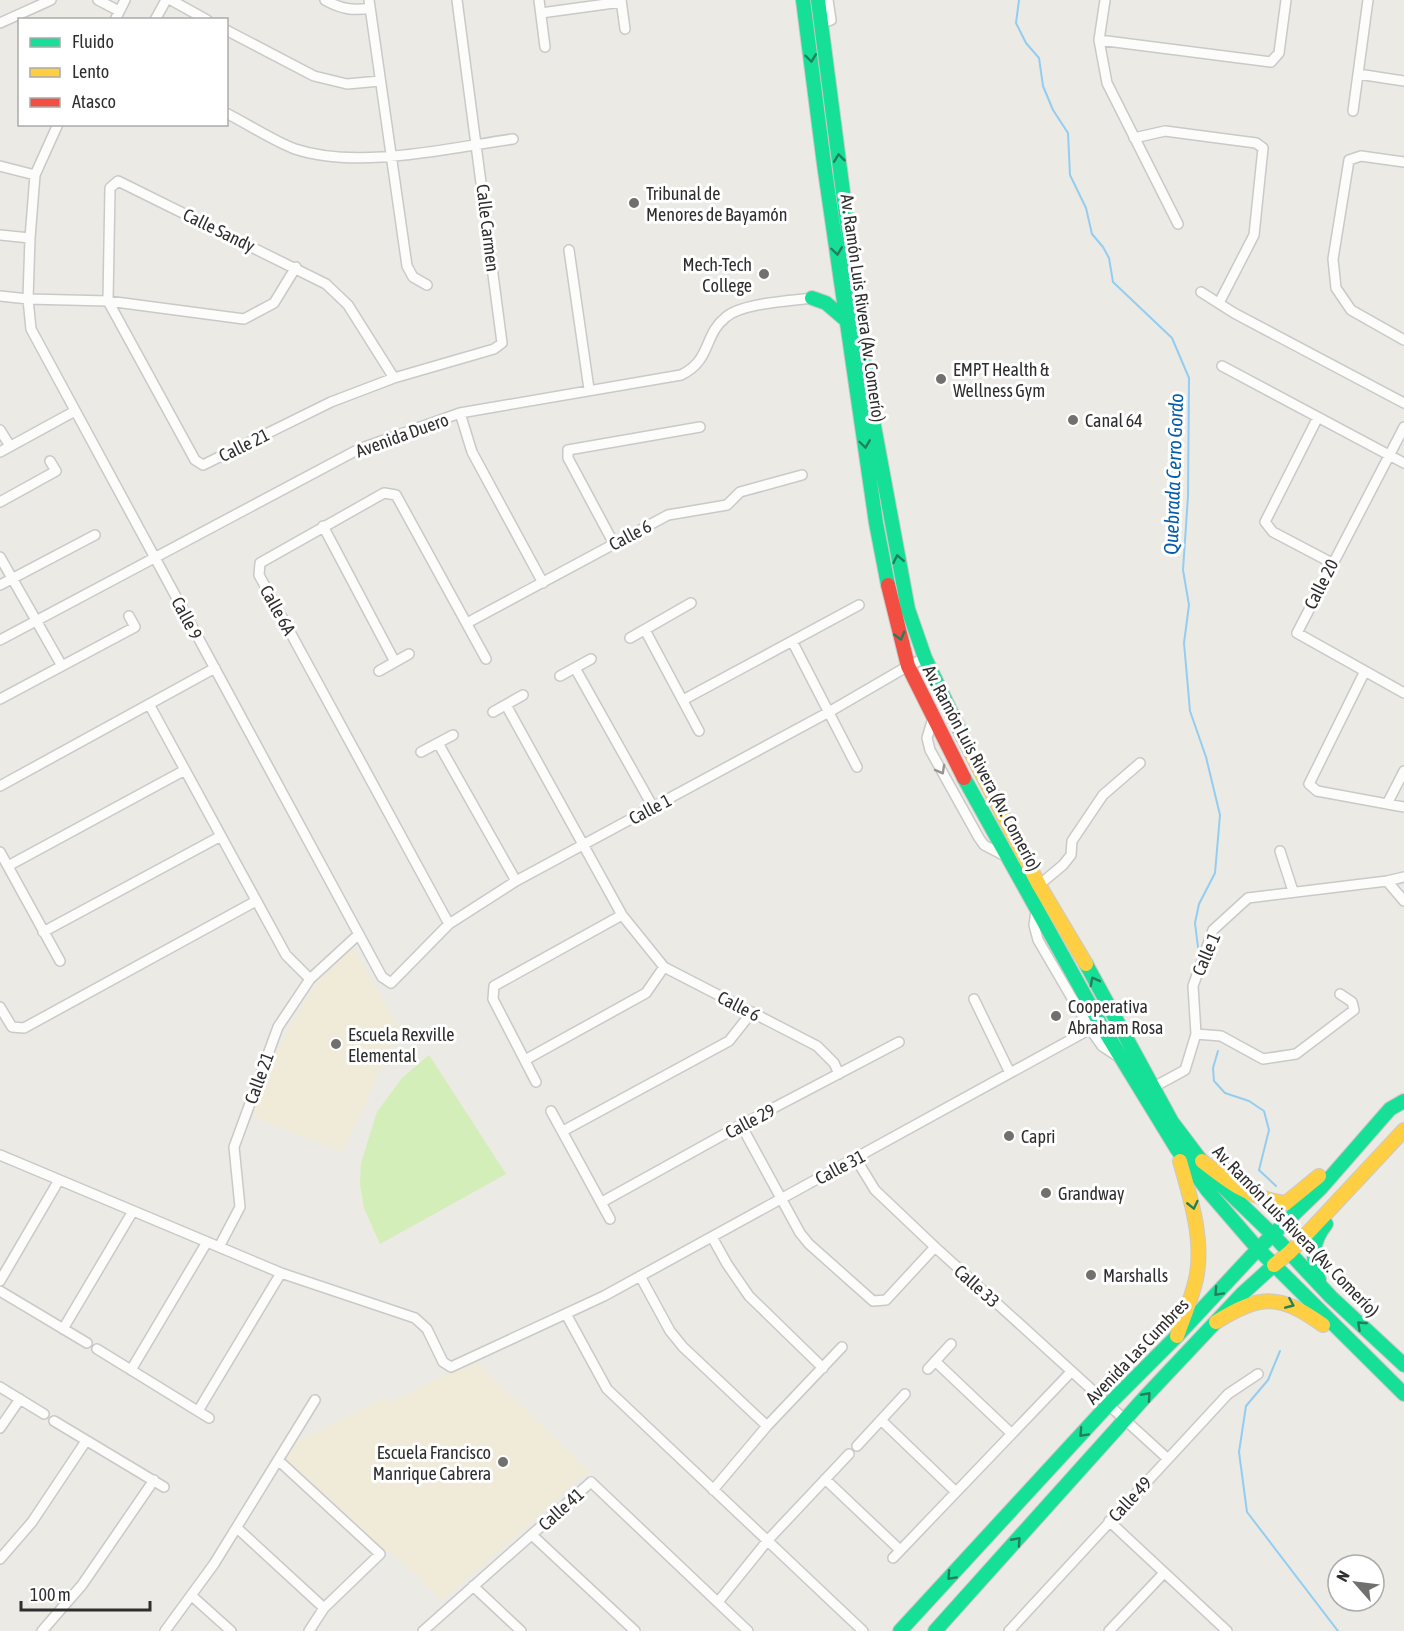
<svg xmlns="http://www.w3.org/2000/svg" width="1404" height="1631" font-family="'Asap Condensed',sans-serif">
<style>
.education{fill:#efebd8}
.pitch{fill:#d3eeb9}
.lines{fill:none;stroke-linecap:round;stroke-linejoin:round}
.stream{stroke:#93cdf1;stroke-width:2}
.street-casing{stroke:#cac9c9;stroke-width:12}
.fast-casing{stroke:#cac9c9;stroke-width:16}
.slow-casing{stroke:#cac9c9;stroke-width:16}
.jam-casing{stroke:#cac9c9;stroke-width:16}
.street{stroke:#fcfcfb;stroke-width:9}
.fast{stroke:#16e098;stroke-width:14}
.slow{stroke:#ffcf43;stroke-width:14}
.jam{stroke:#f24e42;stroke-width:14}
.oneway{stroke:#237e5e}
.oneway2{stroke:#959594}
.poi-dot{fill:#70706e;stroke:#fff;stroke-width:2}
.labels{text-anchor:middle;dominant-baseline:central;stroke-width:6;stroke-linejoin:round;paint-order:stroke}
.poi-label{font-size:18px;fill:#2e2e2e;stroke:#fff;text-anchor:start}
.street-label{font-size:18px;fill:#2e2e2e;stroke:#fff}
.water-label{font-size:20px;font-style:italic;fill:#045dab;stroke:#fff}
</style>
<rect width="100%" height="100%" fill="#eceae4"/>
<path class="education" d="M 353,947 L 399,1028 L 365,1105 L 342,1152 L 253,1117 L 272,1059 L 296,1016 L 316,983 Z
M 474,1360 L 590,1472 L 580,1478 L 442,1601 L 391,1551 L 385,1552 L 286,1460 L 292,1444 L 384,1398 L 389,1403 Z"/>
<path class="pitch" d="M 429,1055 L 506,1174 L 380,1244 L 364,1208 L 360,1184 L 361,1163 L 377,1112 L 402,1078 Z"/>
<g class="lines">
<path class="stream" d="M 1019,0 L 1016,23 L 1026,43 L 1039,58 L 1043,86 L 1053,110 L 1068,133 L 1070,175 L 1086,208 L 1092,234 L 1103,247 L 1109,258 L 1113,282 L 1172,338 L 1189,378 L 1188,496 L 1183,570 L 1189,605 L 1184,643 L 1190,711 L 1206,757 L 1220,815 L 1215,873 L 1199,904 L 1195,923 L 1199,955
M 1218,1051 L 1213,1068 L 1214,1081 L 1225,1093 L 1249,1101 L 1264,1111 L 1269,1130 L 1259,1170 L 1276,1186
M 1280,1351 L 1268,1380 L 1246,1406 L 1239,1452 L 1247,1512 L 1338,1631"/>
<g class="street-casing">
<path id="street" d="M 98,0 L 119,11
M 171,0 L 207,20
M 325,0 C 341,9 353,11 370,8
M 369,0 L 407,266 L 413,277 L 427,285
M 539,0 L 545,47
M 621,0 L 625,29
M 1105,0 L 1099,40 L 1107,83 L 1178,224
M 541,13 L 621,2
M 115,20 L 125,0
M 155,20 L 166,0
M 0,23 L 51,0
M 822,23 L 831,20 L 828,0
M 226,30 L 314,76 L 347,84 L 380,81
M 1099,40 L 1271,62 L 1279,53 L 1286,0
M 1358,74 L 1404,81
M 1353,111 L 1368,0
M 226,113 C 246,123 275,142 295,149 C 358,170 448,148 513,139
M 58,124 L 35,175 L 30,238 L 28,299 L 31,329 L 382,977 L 391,983 L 449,924 L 516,881 L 829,712 L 908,666 L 925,658
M 1134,138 L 1165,131 L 1256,143 L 1263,148 L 1254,235 L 1219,303
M 1404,162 L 1361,156 L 1349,160 L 1333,259 L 1336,288 L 1351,310 L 1404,340
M 0,166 L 35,175
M 0,235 L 30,238
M 569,250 L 589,389
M 1201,292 L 1234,313 L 1404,403
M 0,296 L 28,299 L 108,301 L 244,319 L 274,303 L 296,267
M 1222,366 L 1404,463
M 394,378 L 348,305 L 326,284 L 118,181 L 110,188 L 108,301 L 195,460 L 203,465 L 331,402 L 394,378 L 494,349 L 502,343 L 457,0
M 460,413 L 472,452 L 543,583
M 1318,417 L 1265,522 L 1273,532 L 1332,563
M 1404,427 L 1297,633 L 1404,693
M 0,430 L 10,446
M 0,452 L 75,411
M 0,502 L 56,471 L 50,461
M 323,526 L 395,662
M 614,544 L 568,458 L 568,450 L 700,427
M 0,557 L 62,666
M 0,585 L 95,535
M 467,623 L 668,515 L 727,505 L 740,492 L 802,475
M 645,630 L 699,731
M 630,638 L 691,603
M 0,640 L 359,449 L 460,413 L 681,375 C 712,360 703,335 726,317 C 742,303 790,301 812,298
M 792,641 L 857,767
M 575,668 L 653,807
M 379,671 L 409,654
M 1364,673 L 1309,784 L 1317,791 L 1404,807
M 560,676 L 591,659
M 0,699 L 135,627 L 129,616
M 683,700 L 859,605
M 149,704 L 286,955 L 310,979
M 506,705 L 622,915 L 664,967 L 817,1046 L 834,1063 L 839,1074
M 493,712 L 523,695
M 933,718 L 927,738 L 930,750 L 979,838 L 984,845 L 1005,856
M 438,743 L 516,881
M 421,752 L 453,735
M 0,786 L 215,668
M 1387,804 L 1404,771
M 1280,851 L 1293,891
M 0,852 L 60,961
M 8,866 L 185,770
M 1387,881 L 1404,901
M 1039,885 L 1063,865 L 1071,855 L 1072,841 L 1103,795 L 1140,763
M 1036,911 L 1034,925 L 1038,940 L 1090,1029 L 1102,1046 L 1117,1056
M 449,924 L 259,575 L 260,563 L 384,493 L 396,495 L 486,659
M 43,932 L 221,836
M 974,999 L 1010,1073
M 0,1007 L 12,1027 L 24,1028 L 256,901
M 1196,1034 L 1221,1036 L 1263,1059 L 1296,1054 L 1354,1010 L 1352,1002 L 1340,994
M 525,1060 L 646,993 L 664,967
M 536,1082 L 493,999 L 494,986 L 622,915
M 1152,1088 L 1185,1070 L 1196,1034 L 1193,986 L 1213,930 L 1248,898 L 1387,881 L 1404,877
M 551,1111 L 610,1219
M 741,1125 L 800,1233 L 809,1244 L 873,1301 L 886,1300 L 935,1247
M 563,1131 L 729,1041 L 752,1012
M 0,1155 L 281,1273 L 415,1318 L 427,1329 L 443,1362 L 451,1367 L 604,1296 L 1103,1022
M 856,1159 L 875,1190 L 935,1247 L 1168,1459
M 602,1202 L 741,1125 L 899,1042
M 712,1237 L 727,1264 L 749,1296 L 823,1368
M 219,1247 L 240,1207 L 234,1147 L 278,1027 L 310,979 L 359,934
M 640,1276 L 670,1331 L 683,1347 L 767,1426
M 0,1281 L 59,1180
M 0,1291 L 87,1343
M 566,1314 L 607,1389 L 863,1631
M 63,1329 L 133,1211
M 97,1349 L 209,1418
M 935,1361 L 1012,1434
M 928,1369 L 951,1344
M 131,1370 L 207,1242
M 0,1387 L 44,1414
M 198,1411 L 281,1273
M 881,1420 L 956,1492
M 54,1421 L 164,1487
M 0,1428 L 20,1399
M 857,1446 L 905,1394
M 278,1460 L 380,1554 L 324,1608 L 309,1631
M 825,1479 L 900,1550
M 713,1490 L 767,1426 L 842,1347
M 1109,1521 L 1227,1631
M 237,1528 L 324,1608
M 532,1535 L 635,1631
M 893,1558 L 1071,1372
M 0,1559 L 32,1522 L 86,1441
M 473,1586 L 521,1631
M 192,1596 L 231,1631
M 718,1602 L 768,1540 L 849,1454
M 42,1631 L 82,1585 L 154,1480
M 165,1631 L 214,1564 L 315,1400
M 423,1631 L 591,1482 L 748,1631
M 1009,1631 L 1228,1394 L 1258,1374
M 1109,1631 L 1164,1573"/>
</g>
<g class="fast-casing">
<path id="fast" d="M 803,0 L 824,164 L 876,523 L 888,585
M 818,0 L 872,415 L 908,609 L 925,658 L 963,737
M 812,298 L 826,303 L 847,321
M 964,778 L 1100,1023 L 1177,1149 L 1208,1191 L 1258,1249
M 1086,964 L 1172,1122 L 1215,1179 L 1272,1234
M 1404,1101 L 1390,1109 L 1321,1188 L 1258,1249 L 1404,1394
M 1272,1234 L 1331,1297 L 1404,1365
M 1319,1280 C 1312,1258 1311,1243 1326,1224
M 900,1631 L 1109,1404 L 1177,1336 L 1258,1249
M 935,1631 L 1146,1396 L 1242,1294 L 1274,1265"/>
</g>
<g class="slow-casing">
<path id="slow" d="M 963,737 L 1039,885 L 1086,964
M 1202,1161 C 1230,1183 1249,1198 1286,1203 L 1319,1176
M 1274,1265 L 1290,1252 L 1404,1130
M 1216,1322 C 1261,1294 1280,1294 1323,1325
M 1177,1336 C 1184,1316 1193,1296 1197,1274 C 1203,1236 1190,1197 1180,1161"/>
</g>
<g class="jam-casing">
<path id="jam" d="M 888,585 L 908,666 L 964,778"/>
</g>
<use href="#street" class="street"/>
<use href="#fast" class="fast"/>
<use href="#slow" class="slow"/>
<use href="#jam" class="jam"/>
</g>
<defs><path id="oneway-chevron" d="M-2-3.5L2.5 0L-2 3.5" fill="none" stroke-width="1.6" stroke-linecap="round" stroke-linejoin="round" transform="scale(1.5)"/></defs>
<g class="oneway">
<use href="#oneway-chevron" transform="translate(811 58) rotate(83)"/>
<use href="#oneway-chevron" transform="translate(839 158) rotate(-97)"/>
<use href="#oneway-chevron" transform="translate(837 251) rotate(82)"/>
<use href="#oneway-chevron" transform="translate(865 444) rotate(82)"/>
<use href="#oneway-chevron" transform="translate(898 559) rotate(-101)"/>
<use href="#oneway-chevron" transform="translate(900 636) rotate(75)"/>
<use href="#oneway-chevron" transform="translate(1094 981) rotate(-118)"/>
<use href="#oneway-chevron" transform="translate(1193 1205) rotate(77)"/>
<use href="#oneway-chevron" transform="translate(1218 1292) rotate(133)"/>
<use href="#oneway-chevron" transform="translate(1290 1304) rotate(23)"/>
<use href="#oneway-chevron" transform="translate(1361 1325) rotate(-137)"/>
<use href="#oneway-chevron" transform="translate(1147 1396) rotate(-48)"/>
<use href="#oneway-chevron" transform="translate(1083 1433) rotate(133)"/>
<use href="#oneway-chevron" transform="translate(1017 1541) rotate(-48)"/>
<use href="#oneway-chevron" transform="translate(951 1576) rotate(133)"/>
</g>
<use class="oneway2" href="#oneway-chevron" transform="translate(941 770) rotate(61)"/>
<g class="poi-dot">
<circle cx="634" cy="203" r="6"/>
<circle cx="764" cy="274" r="6"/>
<circle cx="941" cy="379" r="6"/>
<circle cx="1073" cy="420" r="6"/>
<circle cx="1056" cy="1016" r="6"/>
<circle cx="336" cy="1044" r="6"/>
<circle cx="1009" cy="1136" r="6"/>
<circle cx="1046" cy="1193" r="6"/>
<circle cx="1091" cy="1275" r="6"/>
<circle cx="503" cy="1462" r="6"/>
</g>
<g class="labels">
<g class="poi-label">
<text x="646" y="193">Tribunal de<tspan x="646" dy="21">Menores de Bayamón</tspan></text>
<text x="752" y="264" text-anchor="end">Mech-Tech<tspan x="752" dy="21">College</tspan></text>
<text x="953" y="369">EMPT Health &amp;<tspan x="953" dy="21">Wellness Gym</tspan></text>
<text x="1085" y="420">Canal 64</text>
<text x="1068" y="1006">Cooperativa<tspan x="1068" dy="21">Abraham Rosa</tspan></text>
<text x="348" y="1034">Escuela Rexville<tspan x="348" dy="21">Elemental</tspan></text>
<text x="1021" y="1136">Capri</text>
<text x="1058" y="1193">Grandway</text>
<text x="1103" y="1275">Marshalls</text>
<text x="491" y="1452" text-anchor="end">Escuela Francisco<tspan x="491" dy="21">Manrique Cabrera</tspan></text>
</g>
<g class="street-label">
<text transform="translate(488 228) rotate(83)">Calle Carmen</text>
<text transform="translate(219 230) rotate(26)">Calle Sandy</text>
<text transform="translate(863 308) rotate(82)">Av. Ramón Luis Rivera (Av. Comerío)</text>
<text transform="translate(402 435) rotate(-20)">Avenida Duero</text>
<text transform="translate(244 445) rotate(-26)">Calle 21</text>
<text transform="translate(630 535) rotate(-28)">Calle 6</text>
<text transform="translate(1321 584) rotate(-63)">Calle 20</text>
<text transform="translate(278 610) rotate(61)">Calle 6A</text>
<text transform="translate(187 618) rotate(62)">Calle 9</text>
<text transform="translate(982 768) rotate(62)">Av. Ramón Luis Rivera (Av. Comerío)</text>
<text transform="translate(650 809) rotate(-28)">Calle 1</text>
<text transform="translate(1206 954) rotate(-67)">Calle 1</text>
<text transform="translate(739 1006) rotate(27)">Calle 6</text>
<text transform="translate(259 1078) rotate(-70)">Calle 21</text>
<text transform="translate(750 1121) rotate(-28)">Calle 29</text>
<text transform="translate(840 1167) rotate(-28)">Calle 31</text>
<text transform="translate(1296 1231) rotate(46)">Av. Ramón Luis Rivera (Av. Comerío)</text>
<text transform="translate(977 1286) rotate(42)">Calle 33</text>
<text transform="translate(1137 1351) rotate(-46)">Avenida Las Cumbres</text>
<text transform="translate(1130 1499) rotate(-47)">Calle 49</text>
<text transform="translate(561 1509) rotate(-42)">Calle 41</text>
</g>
<g class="water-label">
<text transform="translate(1173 474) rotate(-88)">Quebrada Cerro Gordo</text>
</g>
</g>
<rect x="18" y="18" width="210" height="108" fill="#ffffff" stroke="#ababab" stroke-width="1.5"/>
<rect x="30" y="38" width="30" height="9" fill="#16e098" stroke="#ababab" stroke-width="1.5"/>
<text x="72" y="48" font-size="18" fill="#2e2e2e">Fluido</text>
<rect x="30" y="68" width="30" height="9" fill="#ffcf43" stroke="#ababab" stroke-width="1.5"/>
<text x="72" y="78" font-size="18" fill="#2e2e2e">Lento</text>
<rect x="30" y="98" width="30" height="9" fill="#f24e42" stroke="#ababab" stroke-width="1.5"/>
<text x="72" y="108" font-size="18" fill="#2e2e2e">Atasco</text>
<g transform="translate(1356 1583) rotate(298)"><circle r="28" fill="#ffffff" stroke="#ababab" stroke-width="1.5"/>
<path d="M0-4.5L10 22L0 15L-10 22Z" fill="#70706e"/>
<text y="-9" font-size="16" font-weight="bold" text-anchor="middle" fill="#2e2e2e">N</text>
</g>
<path d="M21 1601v9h129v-9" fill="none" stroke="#2e2e2e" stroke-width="3"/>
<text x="30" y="1601" font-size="18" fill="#2e2e2e" stroke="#ffffff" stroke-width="4.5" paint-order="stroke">100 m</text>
</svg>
